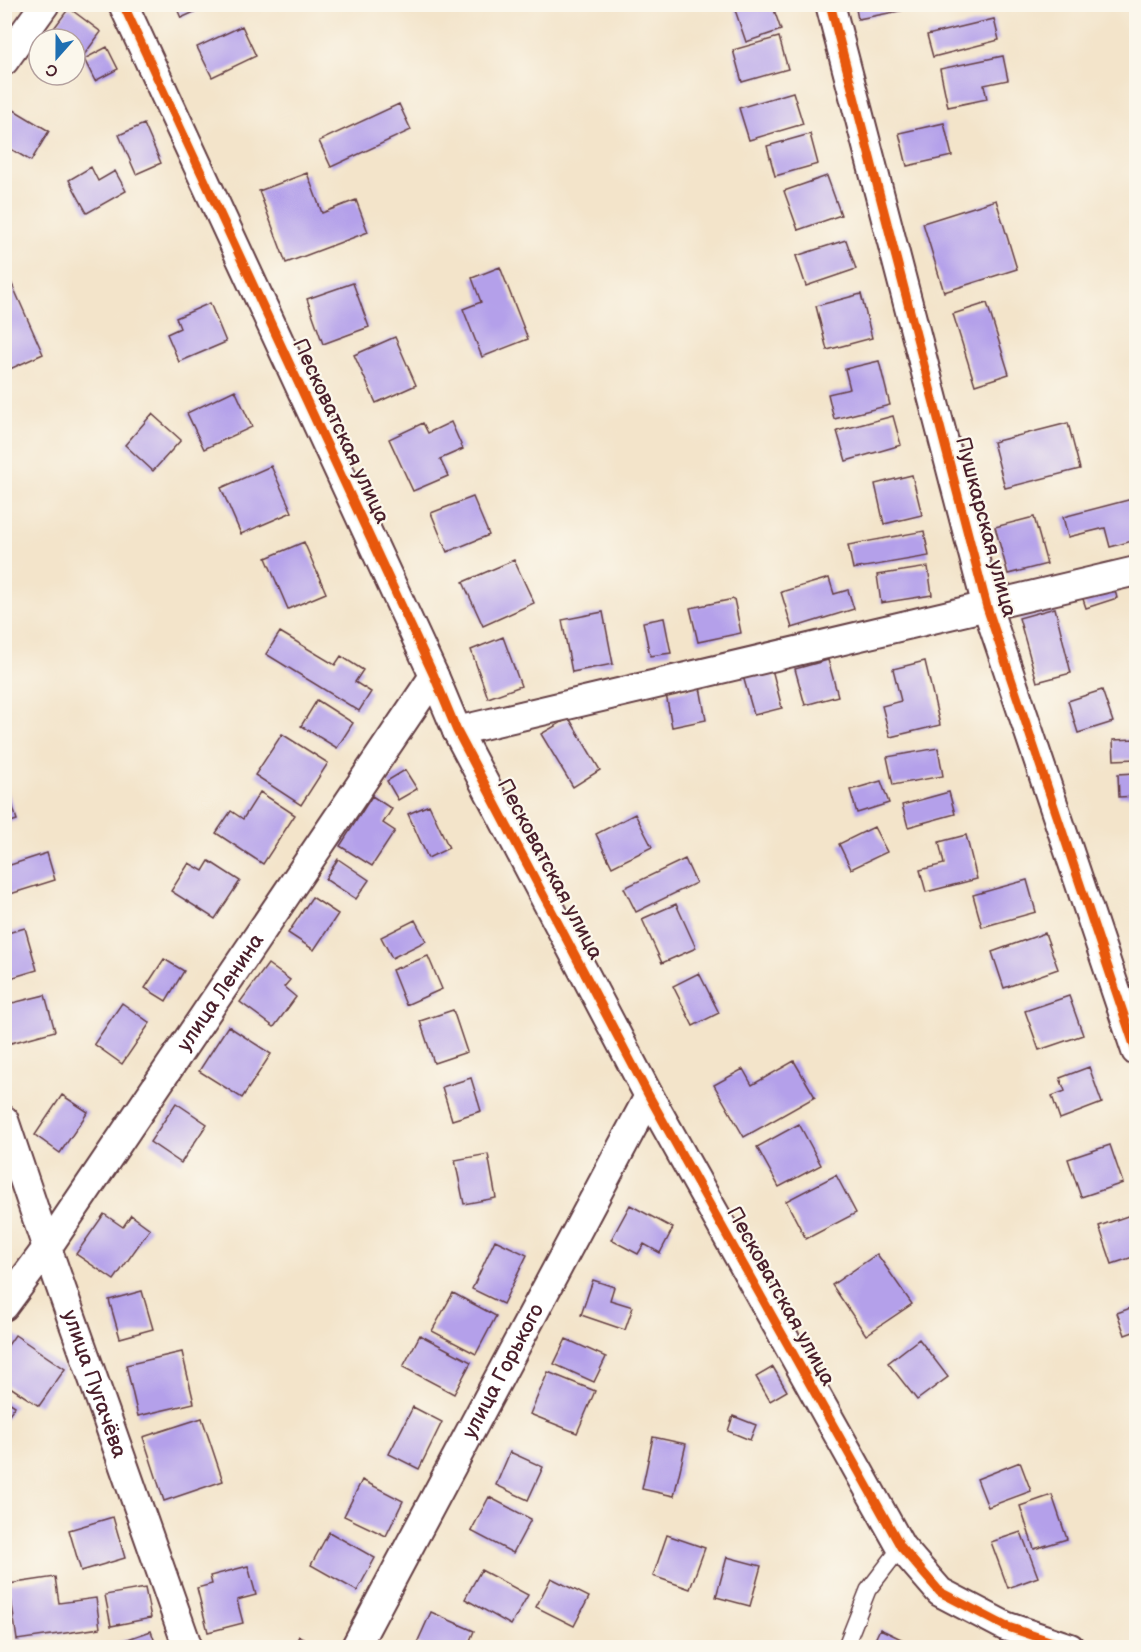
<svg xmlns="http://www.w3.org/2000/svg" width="1141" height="1652" font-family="'Balsamiq Sans',sans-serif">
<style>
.building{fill:#b4a0ea}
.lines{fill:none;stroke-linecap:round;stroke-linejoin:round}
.lane-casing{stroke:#633d43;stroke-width:18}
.street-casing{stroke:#633d43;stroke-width:32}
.lane{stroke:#fff;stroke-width:15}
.street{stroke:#fff;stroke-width:28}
.cycleway-casing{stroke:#fbf7ec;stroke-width:13}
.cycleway{stroke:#e8590c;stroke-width:9}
.labels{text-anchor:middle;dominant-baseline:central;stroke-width:4.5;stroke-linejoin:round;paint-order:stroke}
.street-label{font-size:21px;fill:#4a1f2b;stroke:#fbf7ec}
</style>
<rect width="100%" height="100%" fill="#fbf7ec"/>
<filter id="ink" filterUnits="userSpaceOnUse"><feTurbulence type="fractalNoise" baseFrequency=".0167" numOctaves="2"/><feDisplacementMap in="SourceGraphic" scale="12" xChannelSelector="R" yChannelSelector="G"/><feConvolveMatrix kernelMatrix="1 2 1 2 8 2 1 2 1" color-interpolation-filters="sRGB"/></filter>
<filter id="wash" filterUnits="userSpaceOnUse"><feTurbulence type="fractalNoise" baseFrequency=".008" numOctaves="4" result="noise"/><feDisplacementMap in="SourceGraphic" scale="24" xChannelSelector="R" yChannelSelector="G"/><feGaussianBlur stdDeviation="1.35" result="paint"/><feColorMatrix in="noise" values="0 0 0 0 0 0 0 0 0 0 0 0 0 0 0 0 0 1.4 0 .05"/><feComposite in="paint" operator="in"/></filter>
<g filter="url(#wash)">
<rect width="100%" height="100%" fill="#f3e4ca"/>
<g id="blocks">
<path class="building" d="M 175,4 L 212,4 L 181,18 Z
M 733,4 L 772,4 L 781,30 L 746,42 Z
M 855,4 L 914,4 L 915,8 L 858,19 Z
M 69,8 L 101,32 L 75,67 L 75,39 L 46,39 Z
M 994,19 L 999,40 L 933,57 L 927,35 Z
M 242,26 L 256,56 L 212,77 L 197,47 Z
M 779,37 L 788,69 L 742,82 L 733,50 Z
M 107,47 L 118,69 L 95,81 L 84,59 Z
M 1003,56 L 1008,80 L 984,85 L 987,99 L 948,107 L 940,69 Z
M 793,92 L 803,124 L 749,140 L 739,108 Z
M 4,104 L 49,131 L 31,161 L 4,145 Z
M 399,104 L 411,130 L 331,167 L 319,141 Z
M 944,123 L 952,156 L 907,166 L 899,133 Z
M 144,124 L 161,163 L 136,174 L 119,135 Z
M 810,134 L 818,164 L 775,176 L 767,146 Z
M 91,167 L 98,181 L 115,171 L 126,191 L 87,213 L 69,180 Z
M 307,173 L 322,213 L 356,200 L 368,232 L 286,263 L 259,191 Z
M 827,176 L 841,215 L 798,230 L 784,191 Z
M 996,200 L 1017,269 L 944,292 L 923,223 Z
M 846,240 L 856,269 L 806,286 L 796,256 Z
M 500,267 L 528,339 L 482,357 L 463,309 L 481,302 L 472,278 Z
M 7,273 L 43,354 L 10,369 L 5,357 L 5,274 Z
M 353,283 L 369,327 L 323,344 L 307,299 Z
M 861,294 L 872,338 L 827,350 L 816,306 Z
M 210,303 L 226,342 L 179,362 L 167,334 L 180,328 L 176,318 Z
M 987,303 L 1009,374 L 975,385 L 953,314 Z
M 395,337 L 416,385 L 376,403 L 354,355 Z
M 879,361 L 890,405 L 834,419 L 828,394 L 850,389 L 845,369 Z
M 235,390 L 252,427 L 204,449 L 187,413 Z
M 152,414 L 181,440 L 153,471 L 125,445 Z
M 893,416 L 901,445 L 846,461 L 837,431 Z
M 451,422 L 463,449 L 440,459 L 448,476 L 413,491 L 389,439 L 423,423 L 428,433 Z
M 1068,423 L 1080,469 L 1005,488 L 993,442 Z
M 271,466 L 292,512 L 241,534 L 221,488 Z
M 912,475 L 922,515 L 884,524 L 875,484 Z
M 473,497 L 489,535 L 447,552 L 431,513 Z
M 1136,498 L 1136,540 L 1110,547 L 1105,528 L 1068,537 L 1063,517 Z
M 1034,517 L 1047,564 L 1008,574 L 995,527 Z
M 924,531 L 929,556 L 853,569 L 848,545 Z
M 304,542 L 326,593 L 288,609 L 266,558 Z
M 514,560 L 534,603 L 483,626 L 463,582 Z
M 928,567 L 932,595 L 881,603 L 877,575 Z
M 829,578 L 834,594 L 848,590 L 854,609 L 792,628 L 781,592 Z
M 1112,579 L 1117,598 L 1086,608 L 1080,590 Z
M 734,599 L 741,633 L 698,642 L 690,608 Z
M 1055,608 L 1071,673 L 1037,682 L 1019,618 Z
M 603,612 L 613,664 L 572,672 L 562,620 Z
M 664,618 L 671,653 L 650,656 L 643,622 Z
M 280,632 L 335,665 L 341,656 L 363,670 L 355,682 L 371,692 L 359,711 L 266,654 Z
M 503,637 L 521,686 L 488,698 L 471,650 Z
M 828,660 L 838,696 L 805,705 L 795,669 Z
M 925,661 L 940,725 L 890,737 L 882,706 L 901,701 L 893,669 Z
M 772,669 L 782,708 L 754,715 L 743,676 Z
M 700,687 L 706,720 L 672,727 L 666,694 Z
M 1102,690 L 1113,722 L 1078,733 L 1068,701 Z
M 317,700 L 353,723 L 337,748 L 301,726 Z
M 569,718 L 600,770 L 573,787 L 541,734 Z
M 282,734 L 328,763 L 301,805 L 255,775 Z
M 1136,739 L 1136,759 L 1114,760 L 1113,740 Z
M 938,748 L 943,776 L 893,785 L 887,757 Z
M 405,770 L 417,789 L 398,800 L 387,781 Z
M 1136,773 L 1136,796 L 1119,797 L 1118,774 Z
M 881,781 L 889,803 L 857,813 L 850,790 Z
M 8,792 L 17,820 L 4,824 L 4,793 Z
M 260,792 L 295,815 L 263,864 L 216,833 L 231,811 L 243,819 Z
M 949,792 L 955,814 L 908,827 L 902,805 Z
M 372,796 L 392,809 L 383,823 L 395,831 L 372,866 L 340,846 Z
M 429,805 L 449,848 L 428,858 L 408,814 Z
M 635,814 L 652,847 L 612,867 L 596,834 Z
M 874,827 L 887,852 L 851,869 L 839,844 Z
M 966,835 L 977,879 L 926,892 L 920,870 L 944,864 L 939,842 Z
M 47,853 L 55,880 L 4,896 L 4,867 Z
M 338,859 L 369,880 L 356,899 L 325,879 Z
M 685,859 L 696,883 L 636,912 L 624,888 Z
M 209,861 L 240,881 L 215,919 L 171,891 L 189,863 L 203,871 Z
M 1027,880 L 1036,912 L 982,927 L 973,895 Z
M 312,897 L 338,914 L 314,950 L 288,933 Z
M 676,904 L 696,948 L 662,963 L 642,919 Z
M 415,920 L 426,941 L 392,958 L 381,937 Z
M 25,928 L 37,970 L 4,980 L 4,934 Z
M 1045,933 L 1058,969 L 1004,988 L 992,952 Z
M 428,956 L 442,989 L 406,1005 L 392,970 Z
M 164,959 L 184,971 L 166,1001 L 145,988 Z
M 268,964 L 290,980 L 284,987 L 296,997 L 274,1027 L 240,1002 Z
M 699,973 L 719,1013 L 693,1026 L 673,986 Z
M 45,995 L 55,1031 L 11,1043 L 4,1018 L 4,1005 Z
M 1069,996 L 1083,1035 L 1039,1050 L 1025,1011 Z
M 122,1003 L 150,1023 L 122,1064 L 94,1044 Z
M 453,1010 L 467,1052 L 434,1063 L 420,1021 Z
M 228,1026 L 271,1054 L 242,1098 L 199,1071 Z
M 794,1061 L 815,1097 L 744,1137 L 714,1085 L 743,1069 L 752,1085 Z
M 1089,1067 L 1102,1103 L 1060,1119 L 1052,1096 L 1065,1091 L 1060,1078 Z
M 471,1078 L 481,1111 L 452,1120 L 442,1087 Z
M 62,1095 L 88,1112 L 60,1153 L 35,1135 Z
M 176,1103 L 207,1124 L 181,1163 L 150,1142 Z
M 799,1124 L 821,1165 L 779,1187 L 757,1147 Z
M 1110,1145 L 1123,1183 L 1081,1197 L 1068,1159 Z
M 488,1154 L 496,1198 L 464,1204 L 455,1160 Z
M 836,1175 L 856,1213 L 806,1239 L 786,1201 Z
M 630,1205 L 673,1228 L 660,1253 L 644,1244 L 638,1254 L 611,1240 Z
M 1136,1213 L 1136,1256 L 1112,1264 L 1099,1226 Z
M 104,1214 L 123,1227 L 131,1215 L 150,1229 L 114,1280 L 76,1254 Z
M 495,1240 L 527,1255 L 503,1304 L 472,1289 Z
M 877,1254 L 912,1304 L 866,1335 L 832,1285 Z
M 593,1280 L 614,1287 L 610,1300 L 633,1307 L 625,1330 L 581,1315 Z
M 142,1291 L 153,1329 L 120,1338 L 109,1300 Z
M 453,1293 L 496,1316 L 476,1354 L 432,1331 Z
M 1136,1306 L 1136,1331 L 1125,1335 L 1117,1313 Z
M 15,1335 L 65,1369 L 39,1406 L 4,1383 L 4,1351 Z
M 420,1335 L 471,1362 L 454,1394 L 403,1367 Z
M 566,1339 L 606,1357 L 594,1382 L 554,1364 Z
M 919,1339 L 948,1377 L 917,1400 L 888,1363 Z
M 182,1352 L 194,1403 L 138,1416 L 126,1365 Z
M 773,1367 L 787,1391 L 770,1401 L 756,1377 Z
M 548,1372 L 595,1391 L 577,1433 L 530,1414 Z
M 4,1399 L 15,1406 L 4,1421 Z
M 413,1407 L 442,1422 L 419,1469 L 389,1454 Z
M 733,1416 L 756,1425 L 750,1440 L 728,1431 Z
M 202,1418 L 223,1481 L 164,1501 L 143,1437 Z
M 653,1437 L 686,1444 L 674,1496 L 642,1489 Z
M 510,1452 L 543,1467 L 528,1500 L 496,1485 Z
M 1020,1462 L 1031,1491 L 988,1507 L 977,1479 Z
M 362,1480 L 403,1501 L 386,1536 L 344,1516 Z
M 1052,1495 L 1067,1539 L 1034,1549 L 1020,1506 Z
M 489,1497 L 531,1519 L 513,1553 L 471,1531 Z
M 113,1517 L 125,1558 L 81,1571 L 69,1530 Z
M 329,1532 L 375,1558 L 357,1591 L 311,1565 Z
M 1021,1532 L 1038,1577 L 1008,1588 L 991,1542 Z
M 667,1535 L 705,1548 L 690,1589 L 653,1576 Z
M 727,1557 L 761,1566 L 750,1606 L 716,1597 Z
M 248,1566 L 256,1595 L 237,1600 L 243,1623 L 208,1632 L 197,1588 L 212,1584 L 210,1576 Z
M 481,1570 L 528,1595 L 511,1625 L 465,1599 Z
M 55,1577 L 59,1603 L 96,1598 L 100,1628 L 17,1640 L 9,1584 Z
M 551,1578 L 589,1597 L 574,1626 L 536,1607 Z
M 145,1588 L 151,1618 L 111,1626 L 105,1595 Z
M 431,1612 L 474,1631 L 467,1648 L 427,1648 L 417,1643 Z
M 880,1629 L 920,1648 L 871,1648 Z
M 151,1631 L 157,1648 L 105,1648 L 105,1647 Z
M 299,1636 L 323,1648 L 293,1648 Z"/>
</g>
</g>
<g filter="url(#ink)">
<use href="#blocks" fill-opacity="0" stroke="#633d43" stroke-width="1.5"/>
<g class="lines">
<g class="lane-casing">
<path id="lane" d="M 845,1648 L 868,1590 L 901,1547"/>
</g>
<g class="street-casing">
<g id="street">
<path d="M 123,4 L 434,676 L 457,731 L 649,1096 L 901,1547 L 940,1592 L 1005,1626 L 1070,1648"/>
<path d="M 830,4 L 987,607 L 1136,1051"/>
<path d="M 4,61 L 45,4"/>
<path d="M 457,731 L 1136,571"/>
<path id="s1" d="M 4,1120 L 47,1248 L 188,1648"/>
<path id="s2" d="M 4,1306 L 47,1248 L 434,676"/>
<path id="s3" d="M 355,1648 L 649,1096"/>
</g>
</g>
<use href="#lane" class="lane"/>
<use href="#street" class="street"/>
<g class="cycleway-casing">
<path id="cycleway" d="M 123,4 L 434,676 L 457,731 L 649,1096 L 901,1547 L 940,1592 L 1005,1626 L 1070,1648
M 830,4 L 987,607 L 1136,1051"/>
</g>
<use href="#cycleway" class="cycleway"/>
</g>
</g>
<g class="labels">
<g class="street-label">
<text transform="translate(341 431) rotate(65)">Песковатская улица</text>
<text transform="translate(986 527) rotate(75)">Пушкарская улица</text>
<text transform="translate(550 869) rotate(62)">Песковатская улица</text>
<text stroke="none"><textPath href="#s2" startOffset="381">улица Ленина</textPath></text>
<text transform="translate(781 1296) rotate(61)">Песковатская улица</text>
<text stroke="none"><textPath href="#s3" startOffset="314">улица Горького</textPath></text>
<text stroke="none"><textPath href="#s1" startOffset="279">улица Пугачёва</textPath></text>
</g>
</g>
<rect width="1141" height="1652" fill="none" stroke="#fbf7ec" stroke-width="24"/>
<g transform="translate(57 57) rotate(201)"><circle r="28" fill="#fbf7ec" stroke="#b4a19f" stroke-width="1.5"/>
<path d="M0-4.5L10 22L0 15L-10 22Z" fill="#1f6fb2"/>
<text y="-9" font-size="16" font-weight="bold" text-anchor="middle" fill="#4a1f2b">С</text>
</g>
</svg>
